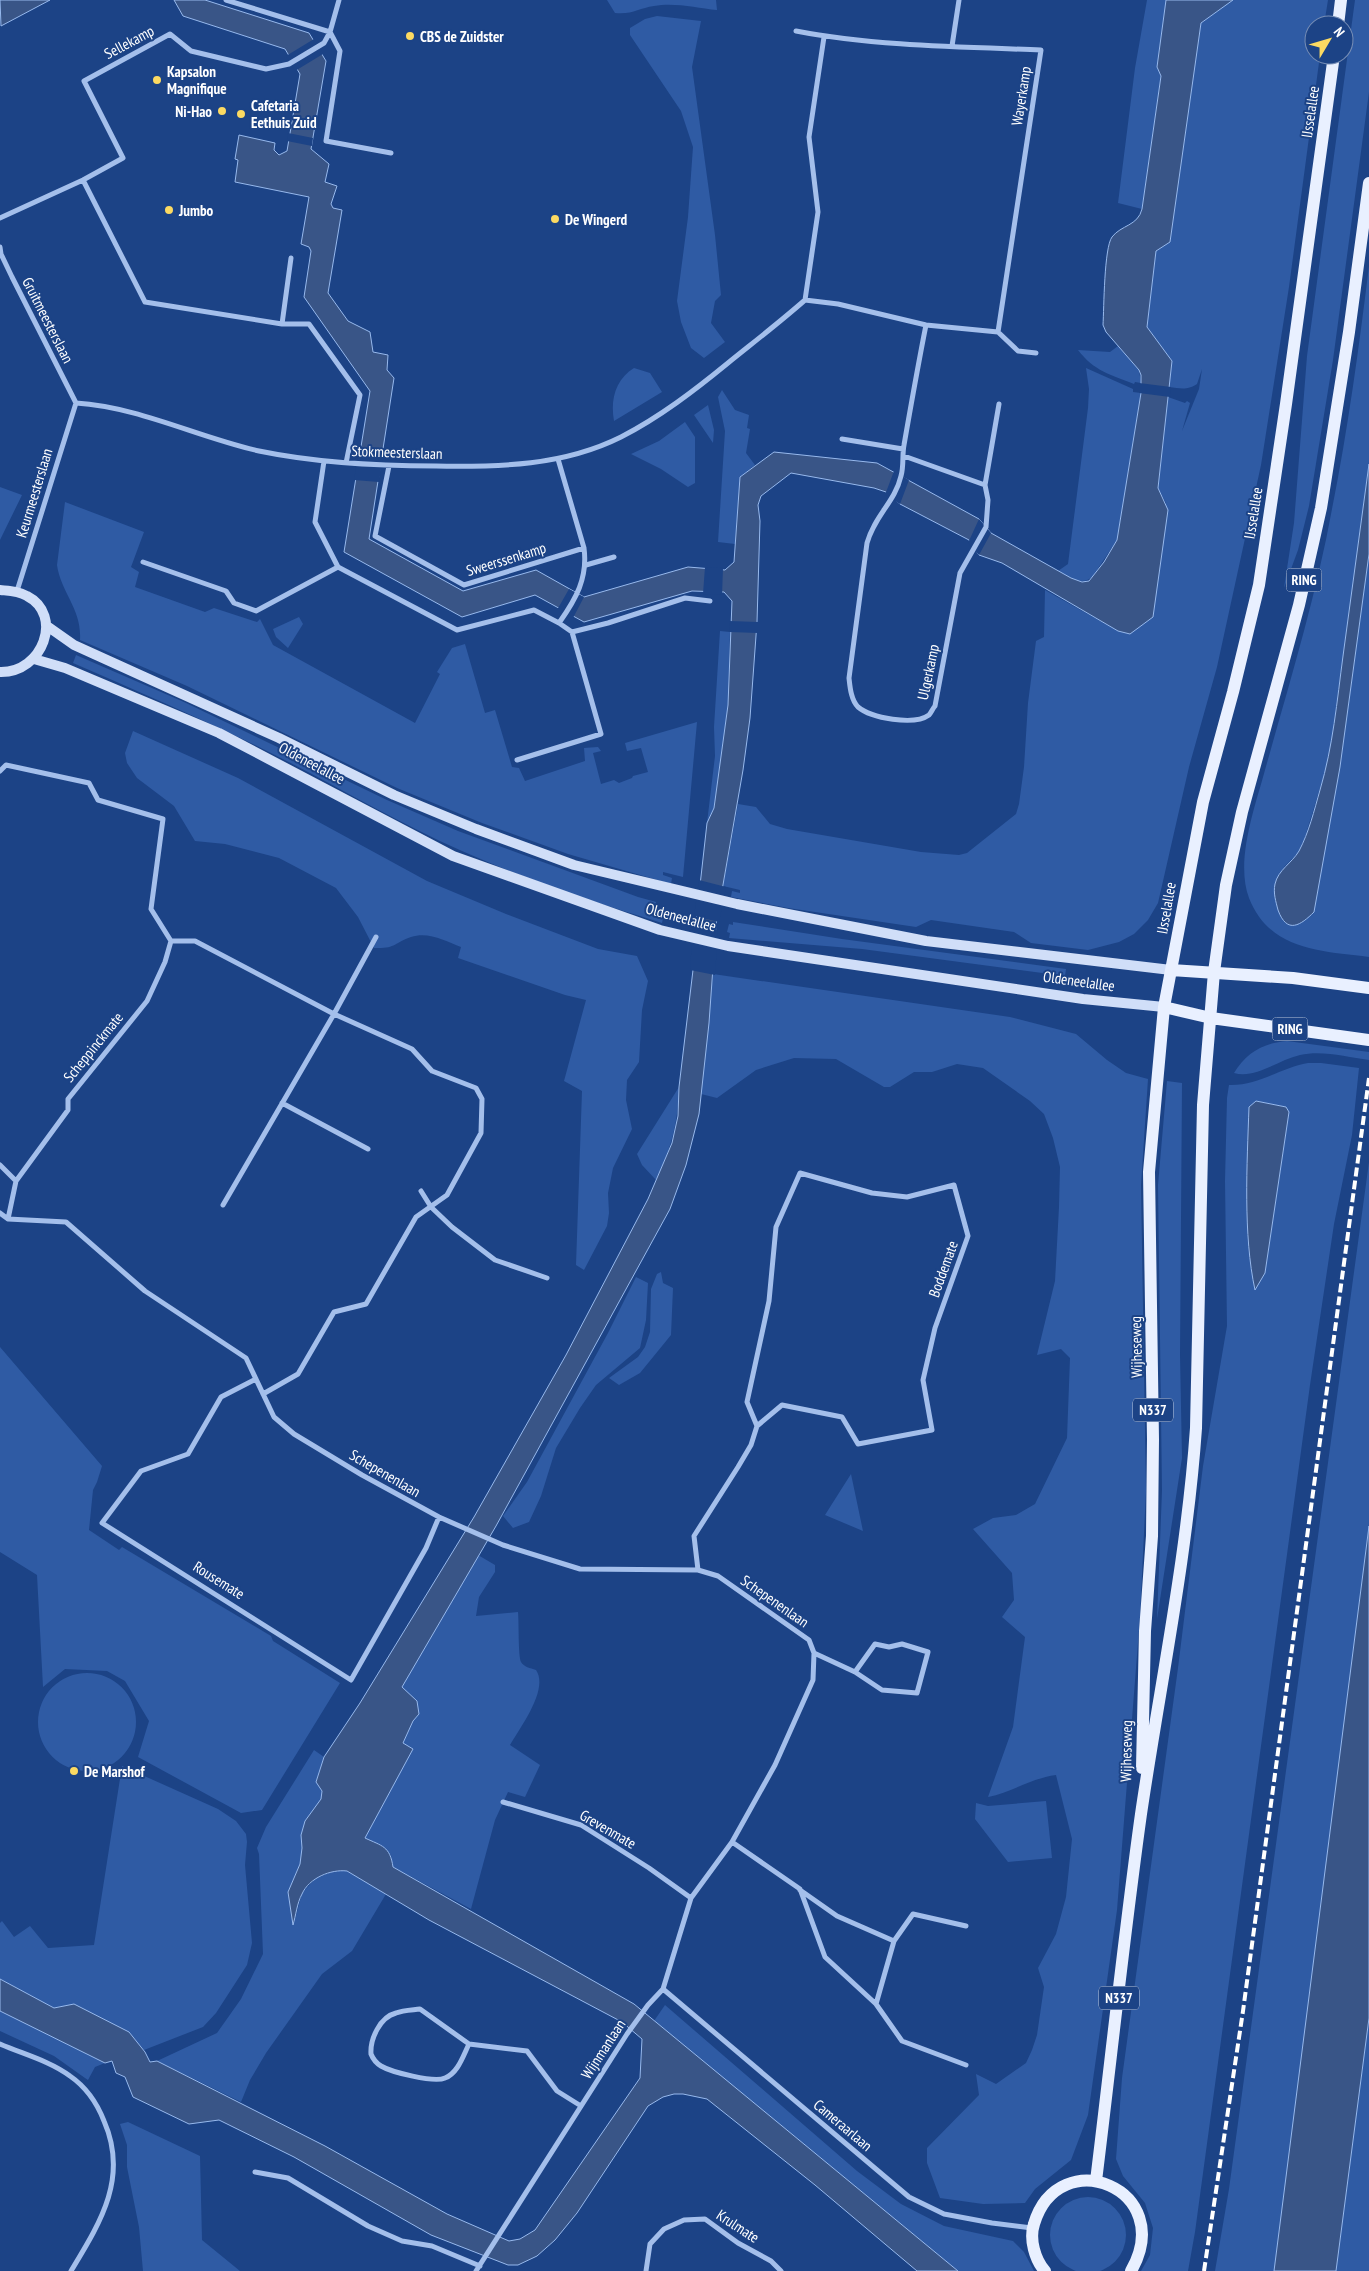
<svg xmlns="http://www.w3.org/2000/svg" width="1369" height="2271" font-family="'PT Sans Narrow',sans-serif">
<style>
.green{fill:#2f5ba4;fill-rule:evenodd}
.water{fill:#395587;stroke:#97b9ed}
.pier{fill:#1c4386}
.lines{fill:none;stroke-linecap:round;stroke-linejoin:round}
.street{stroke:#a4bfeb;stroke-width:5}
.secondary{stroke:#d0def8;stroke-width:10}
.primary{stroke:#e9f0ff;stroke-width:12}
.rail{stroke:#fff;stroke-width:4;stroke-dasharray:9 4;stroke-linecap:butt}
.poi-dot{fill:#fcda62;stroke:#1c4386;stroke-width:2}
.labels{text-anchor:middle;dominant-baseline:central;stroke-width:4;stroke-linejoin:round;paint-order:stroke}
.shield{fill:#1c4386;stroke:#bbc7db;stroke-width:1}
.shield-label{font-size:14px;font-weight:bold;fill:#fff}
.poi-label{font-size:15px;font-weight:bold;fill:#fff;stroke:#1c4386;text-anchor:start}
.street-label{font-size:15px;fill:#fff;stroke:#1c4386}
</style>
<rect width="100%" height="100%" fill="#1c4386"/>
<path class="green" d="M 607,0 L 716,0 L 717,10 C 697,8 674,2 654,6 C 639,8 632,15 615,13 Z
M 1147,0 L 1166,0 L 1157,67 L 1161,76 L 1142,209 L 1118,203 L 1135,68 Z
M 1233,0 L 1328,0 L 1324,25 L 1314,25 L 1314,55 L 1320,55 L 1289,287 L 1261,465 L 1217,667 L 1189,767 L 1158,903 L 1148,920 L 1134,934 L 1119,942 L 1088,950 L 1031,943 L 1014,932 L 931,920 L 916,927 L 788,908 L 731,897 L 732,891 L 740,893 L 740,890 L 723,886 L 738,804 L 756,807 L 770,824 L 787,829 L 921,852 L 959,855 L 967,853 L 1016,814 L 1019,804 L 1024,767 L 1028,703 L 1036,641 L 1044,637 L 1045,590 L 1118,631 L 1130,634 L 1166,503 L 1158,488 L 1168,397 L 1185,403 L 1187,401 L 1190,403 L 1182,431 L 1199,389 L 1202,369 L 1197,384 C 1186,391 1180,388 1169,387 L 1172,361 L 1147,327 L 1156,251 L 1170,242 L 1201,23 Z
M 1355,0 L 1369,0 L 1369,92 L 1333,360 L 1309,506 L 1298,550 L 1284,588 L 1294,523 L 1307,356 Z
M 657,16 L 701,21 L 692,67 L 715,235 L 721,295 L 715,301 L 711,323 L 725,342 L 704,358 L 691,348 L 681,322 L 677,301 L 688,217 L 693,147 L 681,111 L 630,35 L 630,28 L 645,19 Z
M 1369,266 L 1369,464 L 1329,759 L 1305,837 L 1298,853 L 1284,867 L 1278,909 L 1340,767 L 1369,554 L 1369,957 C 1321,951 1270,951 1249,898 C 1235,861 1255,807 1265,770 C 1289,684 1316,597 1332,509 C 1348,429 1359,347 1369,266 Z
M 1118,346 L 1139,370 L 1141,383 L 1135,382 L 1134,384 C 1111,375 1094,371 1078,350 L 1110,352 Z
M 634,368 L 650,373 L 662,392 L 614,421 C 610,399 616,379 634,368 Z
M 1086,368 L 1133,389 L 1133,392 L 1141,393 L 1117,540 L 1093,576 C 1083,587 1069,577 1058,571 L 1068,564 L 1088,408 L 1089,389 Z
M 722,390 L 735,410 L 749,415 L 747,428 L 750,429 L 746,453 L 755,465 L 740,477 L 735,544 L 718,542 L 725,431 L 718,397 Z
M 708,405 L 714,430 L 713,443 L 694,415 Z
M 685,422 L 695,437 L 695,483 L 688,487 L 661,469 L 631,454 L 659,441 Z
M 0,487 L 22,495 L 0,540 Z
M 65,502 L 144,532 L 131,567 L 139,572 L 135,587 L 205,612 L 214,608 L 257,622 L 260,619 L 273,645 L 415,723 L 440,674 L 437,672 L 452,648 L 465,644 L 485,713 L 495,710 L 512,767 L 519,768 L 525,781 L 585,761 L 584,748 L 598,747 L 601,751 L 593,753 L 601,784 L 614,780 L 619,783 L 632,778 L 633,776 L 648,772 L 641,748 L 627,751 L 625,743 L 697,722 L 683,877 L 663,872 L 663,875 L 672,878 L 671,884 L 568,854 L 482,823 L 397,788 L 187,686 L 80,640 C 82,609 61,593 57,565 Z
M 299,617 L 303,624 L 288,648 L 276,637 L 273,629 Z
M 720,631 L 730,632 L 728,705 L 714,808 L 707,823 L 715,756 L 714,727 Z
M 76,655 L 184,702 L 387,800 L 458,831 L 638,897 L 656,902 L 655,907 L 668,910 L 666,919 L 663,918 L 662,923 C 593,902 527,880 462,851 C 394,821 330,782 263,749 C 200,718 137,691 73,663 Z
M 133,731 L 238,778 L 427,881 L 506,914 L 598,949 L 637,956 L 648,981 L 642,1010 L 639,1062 L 627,1080 L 626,1100 L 632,1129 L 613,1168 L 608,1193 L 609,1213 L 607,1226 L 584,1270 L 576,1265 L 582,1091 L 564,1081 L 586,1000 L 565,995 L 458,958 L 461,947 C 446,941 428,931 411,937 C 394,943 395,949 374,948 L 358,917 L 336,888 L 279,858 L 225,844 L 195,841 L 174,806 L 137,778 L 127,763 L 125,753 Z
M 733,922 L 842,939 L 1066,969 L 1065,976 L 862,949 L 729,938 L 730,933 L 727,932 L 729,924 L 733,925 Z
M 713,974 L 1010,1017 L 1076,1034 L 1107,1060 L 1126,1073 L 1148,1079 L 1141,1185 L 1146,1491 L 1140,1617 L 1117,1910 L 1088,2115 L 1071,2160 L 1035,2189 L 1025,2203 L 983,2204 L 940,2198 L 927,2163 L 927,2148 L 979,2095 L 976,2074 L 996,2084 L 1026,2063 L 1032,2050 L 1037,2035 L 1044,1987 L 1038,1968 L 1056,1934 L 1066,1897 L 1072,1839 L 1056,1775 C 1032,1778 1012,1792 988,1797 L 1013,1727 L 1025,1637 L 1002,1617 L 1014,1600 L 1012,1573 L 973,1529 L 993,1518 L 1016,1515 L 1035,1504 L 1067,1438 L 1070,1358 L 1061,1349 L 1037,1355 L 1055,1281 L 1059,1207 L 1060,1167 L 1053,1138 L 1044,1114 L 1030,1101 L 983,1068 L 957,1064 L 932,1072 L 914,1072 L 890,1087 L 884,1087 L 836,1059 L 794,1058 L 756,1070 L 717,1098 L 701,1094 Z
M 1287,1041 L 1369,1052 L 1369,1060 C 1347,1057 1322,1050 1300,1055 C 1278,1060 1256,1079 1234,1073 C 1246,1053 1263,1043 1287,1041 Z
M 1308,1063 L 1321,1063 L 1359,1068 L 1352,1135 L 1334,1224 L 1310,1385 L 1195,2232 L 1188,2271 L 1141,2271 L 1150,2255 L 1153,2228 L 1145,2203 L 1123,2176 L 1116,2159 L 1122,2078 L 1178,1668 L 1203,1466 L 1227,1326 L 1225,1181 L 1227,1098 L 1229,1085 C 1258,1086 1280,1068 1308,1063 ZM 1256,1101 L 1286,1107 L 1289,1112 L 1265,1273 L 1255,1289 C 1241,1230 1247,1161 1256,1101 Z
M 1167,1081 L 1182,1083 L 1180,1355 L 1182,1458 L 1157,1619 L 1162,1491 L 1158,1185 Z
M 679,1087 C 678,1125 671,1146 657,1181 L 642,1165 L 637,1154 Z
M 1369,1162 L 1369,1526 L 1288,2169 L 1274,2271 L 1215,2271 L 1229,2189 Z
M 661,1272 L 663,1283 L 673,1288 L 671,1335 L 640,1373 L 619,1385 L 609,1378 L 638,1357 L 645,1347 L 650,1332 L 651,1289 L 657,1274 Z
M 636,1277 L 648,1283 L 646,1320 L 640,1348 L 596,1385 L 580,1408 L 556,1448 L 541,1496 L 529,1522 L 513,1528 L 503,1516 L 527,1482 L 608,1333 Z
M 0,1347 L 102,1466 L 97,1482 L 93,1490 L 89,1530 L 119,1550 L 122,1547 L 271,1636 L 273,1641 L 340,1683 L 262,1810 L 241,1813 L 138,1757 L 149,1721 L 125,1681 L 107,1671 L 65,1669 L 43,1687 L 37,1575 L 0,1552 Z
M 851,1474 L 863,1531 L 825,1515 Z
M 478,1555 L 495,1565 L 495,1572 L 479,1597 L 476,1616 L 518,1612 C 519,1622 518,1655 521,1662 C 524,1667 530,1668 536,1670 C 549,1689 521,1726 510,1745 L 540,1765 L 525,1797 L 508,1792 L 495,1820 L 471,1909 L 393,1867 L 391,1855 L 364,1838 L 413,1749 L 402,1743 L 413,1721 L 419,1714 L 401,1687 Z
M38 1722a49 49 0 1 1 98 0a49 49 0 1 1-98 0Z
M 314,1750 L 324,1757 L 316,1782 L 322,1791 L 321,1800 L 305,1821 L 301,1835 L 302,1848 L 300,1864 L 288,1892 L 294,1923 L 302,1893 L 315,1879 L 336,1870 L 347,1871 L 386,1894 L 352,1951 L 322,1974 L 266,2053 L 250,2080 L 241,2102 L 157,2061 L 217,2033 L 241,1999 L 263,1954 L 259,1854 L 257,1848 L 266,1827 Z
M 122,1766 L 218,1809 L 236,1821 L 246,1834 L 247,1842 L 245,1865 L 252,1943 L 247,1965 L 216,2013 L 203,2027 L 144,2050 L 129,2032 L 54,2008 L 0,1979 L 0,1923 L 2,1921 L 14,1937 L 30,1926 L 48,1948 L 94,1945 Z
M 1046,1801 L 1052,1858 L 1008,1862 L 975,1819 L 976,1803 L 988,1806 Z
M 665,2005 L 857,2171 L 901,2204 L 944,2226 L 1013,2241 L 1024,2252 L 1034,2271 L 958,2271 L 654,2021 Z
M 0,2011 L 105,2063 L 95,2067 L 88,2080 L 85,2078 L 54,2056 L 0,2031 Z
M 1369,2018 L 1369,2271 L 1336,2271 Z
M 128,2122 L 200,2156 L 202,2240 L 240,2271 L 143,2271 L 139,2227 L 127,2167 L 127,2145 L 120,2124 Z
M1050 2235a38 38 0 1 1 76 0a38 38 0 1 1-76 0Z"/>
<path class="water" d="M 0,0 L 50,0 L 1,26 Z
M 174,0 L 205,0 L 309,33 L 326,61 L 311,149 L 329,164 L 325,182 L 337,186 L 331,204 L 333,208 L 342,210 L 328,293 L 348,321 L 370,332 L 373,352 L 388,355 L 387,370 L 394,378 L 369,539 L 463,591 L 536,570 L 584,597 L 688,567 L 725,570 L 734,562 L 740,477 L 774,452 L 877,463 L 979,519 L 991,533 L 1071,578 L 1082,582 L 1089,581 L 1104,562 L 1117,540 L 1141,393 L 1141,375 L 1139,370 L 1106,332 L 1103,325 C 1104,308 1104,248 1112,237 C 1121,225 1138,226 1142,209 L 1161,76 L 1157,67 L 1166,0 L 1233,0 L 1201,23 L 1170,242 L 1156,251 L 1147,327 L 1172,361 L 1158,488 L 1168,510 L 1153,617 L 1130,634 L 1118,631 L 1002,563 L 979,555 L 969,540 L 900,504 L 886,492 L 874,488 L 791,473 L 761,496 L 758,505 L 760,521 L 757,622 L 750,718 L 743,770 L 716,925 L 709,1023 L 699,1114 L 686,1165 L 670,1209 L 496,1526 L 402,1687 L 417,1701 L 419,1714 L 413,1721 L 403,1743 L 413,1749 L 365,1838 C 382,1846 390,1846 393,1867 L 634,2004 L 958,2271 L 917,2271 L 815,2185 L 707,2099 L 683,2094 L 674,2094 L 663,2097 L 648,2106 L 577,2213 L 555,2240 L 537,2256 L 518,2265 L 508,2265 L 431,2235 L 294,2157 L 219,2120 L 189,2124 L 133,2097 L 125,2077 L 116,2073 L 112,2061 L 105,2063 L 0,2011 L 0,1979 L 54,2008 L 74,2004 L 129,2032 L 145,2052 L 150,2062 L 157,2061 L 325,2146 L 447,2214 L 509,2241 L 520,2239 L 535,2230 L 640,2078 L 642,2039 L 622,2022 L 429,1920 L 347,1871 C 331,1869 309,1878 302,1894 C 297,1903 296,1915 293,1925 L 288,1892 L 300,1864 L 302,1848 L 301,1835 L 305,1821 L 321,1799 L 322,1791 L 316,1782 L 324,1757 L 360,1703 L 474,1517 L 566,1355 L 648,1199 L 672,1143 L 678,1116 L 679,1087 L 693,970 L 696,921 L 707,823 L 714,808 L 728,705 L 732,601 L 724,592 L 692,591 L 584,622 L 535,595 L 462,617 L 344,552 L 370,391 L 304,297 L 311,251 L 309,247 L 301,244 L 309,197 L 235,182 L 238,160 L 235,159 L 239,135 L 275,143 L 274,150 L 279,155 L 287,151 L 300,74 L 285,49 L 183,16 Z
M 1369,464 L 1369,554 L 1340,767 L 1314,912 C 1301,925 1287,935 1278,910 C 1276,902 1273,893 1275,884 C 1278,870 1292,863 1299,851 C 1309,832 1314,811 1320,790 C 1333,746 1337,701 1343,656 C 1352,592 1360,528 1369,464 Z
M 1256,1101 L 1286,1107 L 1289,1112 L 1265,1273 L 1255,1290 C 1243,1235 1247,1164 1249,1107 Z
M 1369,1526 L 1369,2018 L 1336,2271 L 1274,2271 Z"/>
<path class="pier" d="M 314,39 L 323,54 L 295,71 L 286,56 Z
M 288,133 L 313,138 L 312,146 L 287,141 Z
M 1139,383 L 1171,387 L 1170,397 L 1139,393 Z
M 359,449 L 384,450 L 379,482 L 354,480 Z
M 894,471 L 909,480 L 900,504 L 885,495 Z
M 979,519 L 991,533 L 979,555 L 968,543 Z
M 705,567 L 723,568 L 722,595 L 703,594 Z
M 569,589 L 584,597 L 573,618 L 557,610 Z
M 729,621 L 758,622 L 758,633 L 730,632 Z
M 699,880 L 726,887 L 719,922 L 694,916 Z
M 693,925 L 718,930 L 715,975 L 690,970 Z"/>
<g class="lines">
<path class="street" d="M 226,0 L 330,32 L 340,51 L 326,141 L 391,153
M 796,31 C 873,46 962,47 1041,50 L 998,332
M 952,46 L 959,0
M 83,180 L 145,302 L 282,324 L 309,324 L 360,395 L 346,463
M 0,218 L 83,180 L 123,158 L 84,81 L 170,34 L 191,51 L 266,69 L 289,64 L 324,43 L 330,32 L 339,0
M 0,247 L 1,254 L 12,277 L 76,403
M 805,300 L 838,304 L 926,325 L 998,332 L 1018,351 L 1036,353
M 282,324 L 291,258
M 926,325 C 918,365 911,405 904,445 C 902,455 904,466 901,476 C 895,502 875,515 867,543 L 849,678 C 850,687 851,700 858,707 C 871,718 914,726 929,715 C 931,713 933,708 935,706 L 960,573 L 986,527 L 988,500 L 985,485 L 999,404
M 76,403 C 139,407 197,437 259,451 C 317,463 376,466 436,466 C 500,467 563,466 621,437 C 660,417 695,390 728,363 C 754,342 780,322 805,300 L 818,212 L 809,137 L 824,37
M 842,439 L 903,449
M 904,456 L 985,485
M 558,459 L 584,548
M 324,461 L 315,522 L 338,567 L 457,630 L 534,610 L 559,623
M 389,466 L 375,536 L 464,585 L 584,548 C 588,578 576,599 559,623 L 572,632 L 601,734 L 517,760
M 143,562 L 226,591 L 234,603 L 256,611 L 338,567
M 586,565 L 614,557
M 17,591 L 76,403
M 572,632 L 608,623 L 685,598 L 710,601
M 0,771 L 6,765 L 89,783 L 98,800 L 163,819 L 151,909 L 171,941
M 282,1103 L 368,1149
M 0,1165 L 16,1181
M 800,1173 L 872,1193 L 907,1197 L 954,1185 L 968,1236 L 935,1328 L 923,1380 L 932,1430 L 858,1444 L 842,1417 L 782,1405 L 757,1426 L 747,1402 L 769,1301 L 776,1227 Z
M 421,1191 L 431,1207 L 452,1227 L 495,1260 L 547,1278
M 223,1205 L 334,1014 L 376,937
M 0,1213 L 8,1219 L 66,1222 L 145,1291 L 246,1358 L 274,1417 L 294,1434 L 362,1475 L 439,1517 L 503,1545 L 580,1569 L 698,1570 L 718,1576 L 809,1640 L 814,1653 L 813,1680 L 775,1765 L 732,1842 L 691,1898 L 663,1989 L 648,2005 L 627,2034 L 476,2271
M 8,1219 L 16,1181 L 68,1110 L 68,1099 L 147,1001 L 165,962 L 171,941 L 195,941 L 334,1014 L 412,1049 L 432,1071 L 476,1088 L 482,1099 L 481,1133 L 447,1195 L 416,1217 L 366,1304 L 334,1312 L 298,1374 L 263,1394
M 256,1379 L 221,1397 L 188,1454 L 141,1471 L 102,1523 L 351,1680 L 426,1548 L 439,1517
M 698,1570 L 694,1536 L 738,1467 L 751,1445 L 757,1426
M 814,1653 L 855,1672 L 875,1644 L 889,1647 L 902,1644 L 928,1652 L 917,1693 L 882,1690 L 855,1672
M 503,1802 L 581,1825 L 649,1868 L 691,1898
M 732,1842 L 800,1889 L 825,1957 L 876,2004 L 902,2041 L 966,2065
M 800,1890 L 837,1916 L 894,1941
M 663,1989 L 909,2197 L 944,2214 L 992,2223 L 1032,2228
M 876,2004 L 894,1941 L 913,1914 L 966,1926
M 420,2009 L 469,2044 C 463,2056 458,2073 445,2078 C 434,2083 391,2072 381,2066 C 376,2063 373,2059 371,2054 C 370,2039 380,2017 396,2013 C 403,2010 412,2010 420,2009 Z
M 0,2044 C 23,2054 50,2061 70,2076 C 86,2087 97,2103 104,2121 C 129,2178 100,2223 71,2271
M 469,2044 L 527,2051 L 557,2091 L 581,2106
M 255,2172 L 288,2178 L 368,2226 L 402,2241 L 432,2246 L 480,2266
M 646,2271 L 650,2244 L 664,2229 L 684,2220 L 705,2219 L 738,2243 L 771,2261 L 781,2271"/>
<path class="secondary" d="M 0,590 C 10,591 18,591 27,596 C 64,615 43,673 0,672
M 47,626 L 74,645 L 279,738 L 394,795 L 476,829 L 574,865 L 737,904 L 926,941 L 1171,970
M 34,659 L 65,668 L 219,733 L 453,856 L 660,930 L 728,946 L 1083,999 L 1164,1007"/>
<path class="primary" d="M 1338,25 L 1341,0
M 1171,970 L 1293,978 L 1369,988
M 1164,1007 L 1211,1018 L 1369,1040
M 1142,1768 L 1145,1631 L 1152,1536 L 1153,1439 L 1149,1172 L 1164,1007 L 1203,802 L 1233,692 L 1259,585 L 1286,404 L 1334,55
M 1096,2181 C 1111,2059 1124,1936 1141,1814 C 1160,1685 1187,1558 1196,1428 L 1203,1105 L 1214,972 L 1226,885 L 1242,812 L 1299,605 L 1321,508 L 1349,332 L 1369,183
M 1045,2271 C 1035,2260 1029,2239 1034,2224 C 1059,2141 1178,2189 1131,2271"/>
<path class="rail" d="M 1204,2271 L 1243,2011 L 1369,1078"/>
</g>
<g class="poi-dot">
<circle cx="410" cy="36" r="5"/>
<circle cx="157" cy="80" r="5"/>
<circle cx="222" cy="111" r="5"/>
<circle cx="241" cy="114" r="5"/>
<circle cx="169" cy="210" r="5"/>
<circle cx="555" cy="219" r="5"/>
<circle cx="74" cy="1771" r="5"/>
</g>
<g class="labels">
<g class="shield">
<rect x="1286.5" y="568.5" width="35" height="23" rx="4"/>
<rect x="1272.5" y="1017.5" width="35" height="23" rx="4"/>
<rect x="1133" y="1398.5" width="40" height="23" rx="4"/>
<rect x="1099" y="1986.5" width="40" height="23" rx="4"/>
</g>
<g class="shield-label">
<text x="1304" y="580">RING</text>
<text x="1290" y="1029">RING</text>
<text x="1153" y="1410">N337</text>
<text x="1119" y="1998">N337</text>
</g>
<g class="poi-label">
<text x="420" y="36">CBS de Zuidster</text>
<text x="167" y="71">Kapsalon<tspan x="167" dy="17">Magnifique</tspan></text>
<text x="251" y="105">Cafetaria<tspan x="251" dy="17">Eethuis Zuid</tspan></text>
<text x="212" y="111" text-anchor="end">Ni-Hao</text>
<text x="179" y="210">Jumbo</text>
<text x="565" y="219">De Wingerd</text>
<text x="84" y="1771">De Marshof</text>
</g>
<g class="street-label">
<text transform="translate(129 42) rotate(-28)">Sellekamp</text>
<text transform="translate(1021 96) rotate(-81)">Wayerkamp</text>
<text transform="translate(1310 112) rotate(-82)">IJsselallee</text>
<text transform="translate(48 320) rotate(63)">Gruitmeesterslaan</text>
<text transform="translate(397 452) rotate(2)">Stokmeesterslaan</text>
<text transform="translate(34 493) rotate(-73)">Keurmeesterslaan</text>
<text transform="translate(1253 513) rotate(-81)">IJsselallee</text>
<text transform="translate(506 559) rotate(-17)">Sweerssenkamp</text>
<text transform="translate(928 672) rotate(-78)">Ulgerkamp</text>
<text transform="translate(312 763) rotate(28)">Oldeneelallee</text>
<text transform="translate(1166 908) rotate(-80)">IJsselallee</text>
<text transform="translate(681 917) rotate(15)">Oldeneelallee</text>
<text transform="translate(1079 981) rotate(8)">Oldeneelallee</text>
<text transform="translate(93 1047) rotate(-51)">Scheppinckmate</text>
<text transform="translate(943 1269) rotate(-70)">Boddemate</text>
<text transform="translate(1136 1347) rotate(-91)">Wijheseweg</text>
<text transform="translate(385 1473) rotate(30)">Schepenenlaan</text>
<text transform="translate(219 1580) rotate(32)">Rousemate</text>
<text transform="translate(775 1601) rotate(35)">Schepenenlaan</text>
<text transform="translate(1126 1751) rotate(-89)">Wijheseweg</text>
<text transform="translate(608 1829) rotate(30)">Grevenmate</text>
<text transform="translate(603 2049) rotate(-57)">Wijnmanlaan</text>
<text transform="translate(843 2125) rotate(40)">Cameraarlaan</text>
<text transform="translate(738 2226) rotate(33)">Krulmate</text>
</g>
</g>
<g transform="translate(1329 40) rotate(52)"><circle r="24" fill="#1c4386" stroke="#778eb6"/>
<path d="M0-4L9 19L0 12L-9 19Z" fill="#fcda62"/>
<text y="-8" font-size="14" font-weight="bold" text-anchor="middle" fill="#ffffff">N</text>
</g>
</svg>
